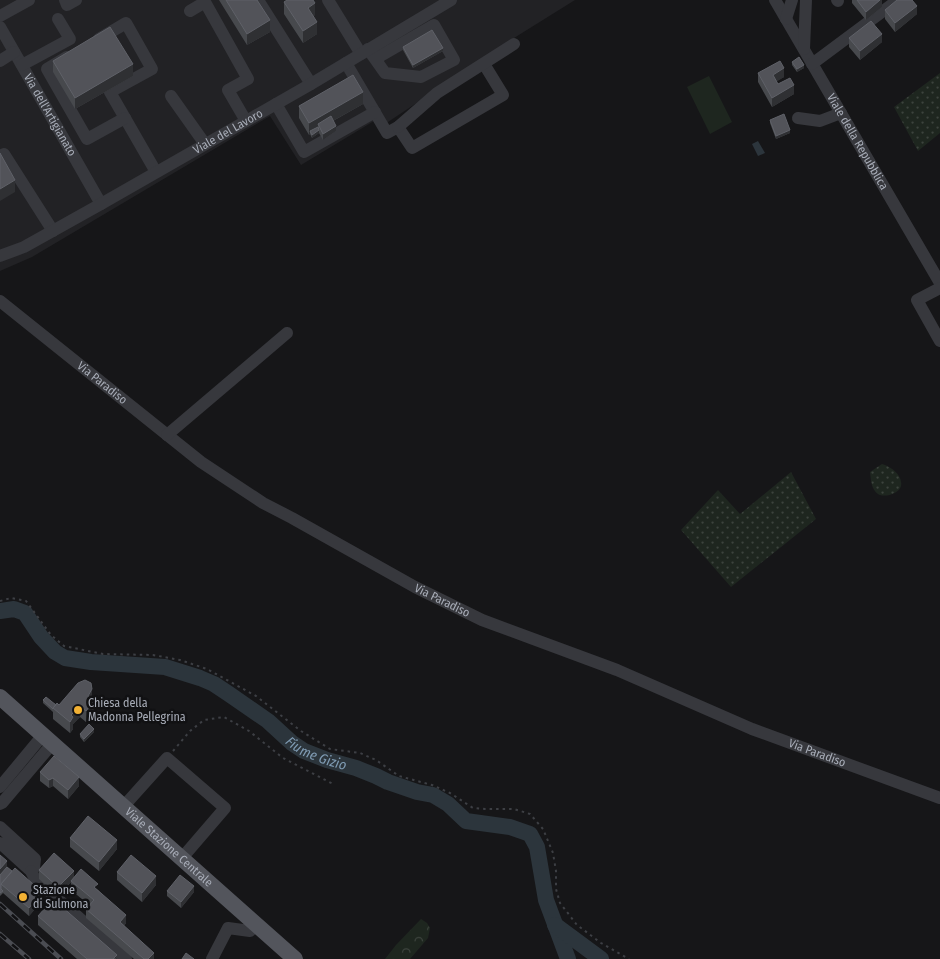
<svg xmlns="http://www.w3.org/2000/svg" width="940" height="959" font-family="'Fira Sans Condensed',sans-serif">
<style>
.built{fill:#222225}
.grass{fill:url(#grass-dots)}
.forest{fill:url(#forest-crowns)}
.pitch{fill:#1e261f}
.water{fill:#2c353c}
.lines{fill:none;stroke-linecap:round;stroke-linejoin:round}
.river{stroke:#2c353c;stroke-width:16}
.path{stroke:#3d3f44;stroke-width:2;stroke-dasharray:2.5 4;stroke-linecap:butt}
.minor{stroke:#37383d;stroke-width:12}
.major{stroke:#53555c;stroke-width:16}
.rail-casing{stroke:#4a4c52;stroke-width:4.5}
.rail{stroke:#111113;stroke-width:2.5;stroke-dasharray:8;stroke-linecap:butt}
.wall{fill:#47494d}
.shaded-wall{fill:#2f3033}
.building{fill:#525359;stroke:#5f6168}
.poi-dot{fill:#f2b134;stroke:#111113;stroke-width:2}
.labels{text-anchor:middle;dominant-baseline:central;stroke-width:5;stroke-linejoin:round;paint-order:stroke}
.street-label{font-size:12px;fill:#a8adb8;stroke:#111113}
.poi-label{font-size:12px;fill:#a8adb8;stroke:#111113;text-anchor:start}
.water-label{font-size:14px;font-style:italic;fill:#7f9bb3;stroke:#111113}
</style>
<defs>
<pattern id="grass-dots" width="8" height="8" patternUnits="userSpaceOnUse" patternTransform="scale(1.25)"><rect width="8" height="8" fill="#1e261f"/><path d="M2 2h.1M6 6h.1" fill="none" stroke="#3c433d" stroke-width="1.8" stroke-linecap="round"/></pattern>
<pattern id="forest-crowns" width="20" height="18" patternUnits="userSpaceOnUse" patternTransform="scale(1.25)"><rect width="20" height="18" fill="#1e261f"/><path d="M2 6a3 3 0 1 1 6 0M12 15a3 3 0 1 1 6 0" fill="none" stroke="#3c433d"/></pattern>
</defs>
<rect width="100%" height="100%" fill="#161618"/>
<path class="built" d="M 0,0 L 575,0 L 514,38 L 379,128 L 374,121 L 301,165 L 270,116 L 32,257 L 0,271 Z"/>
<path class="grass" d="M 940,73 L 940,133 L 918,151 L 894,107 Z
M 882,464 C 890,466 903,475 901,486 C 899,494 884,498 878,494 C 871,489 871,480 870,472 Z
M 791,472 L 816,519 L 731,587 L 681,530 L 718,490 L 740,514 Z"/>
<path class="forest" d="M 421,919 L 427,923 L 430,928 L 428,938 L 410,959 L 385,959 L 396,945 Z"/>
<path class="pitch" d="M 709,76 L 732,122 L 710,134 L 687,87 Z"/>
<path class="water" d="M 758,141 L 765,153 L 758,156 L 752,144 Z"/>
<g class="lines">
<g class="river">
<path id="s1" d="M 0,611 L 14,609 L 25,613 L 41,637 L 55,652 L 65,658 L 91,662 L 165,667 L 200,678 L 214,684 L 229,694 L 268,721 L 292,743 L 304,751 L 327,760 L 356,768 L 376,776 L 388,782 L 417,792 L 433,795 L 448,804 L 466,821 L 510,827 L 530,834 L 537,847 L 546,900 L 568,959"/>
<path d="M 555,925 L 601,959"/>
</g>
<path class="path" d="M 0,601 L 11,598 L 26,601 L 51,635 L 64,646 L 103,654 L 153,655 L 180,660 L 207,669 L 256,696 L 301,731 L 330,749 L 360,753 L 376,760 L 399,776 L 432,785 L 450,793 L 473,808 L 485,809 L 514,809 L 530,814 L 543,829 L 553,853 L 556,871 L 556,889 L 560,903 L 577,925 L 601,943 L 629,959
M 173,751 L 190,731 L 204,720 L 224,717 L 249,731 L 283,758 L 333,784"/>
<g class="minor">
<path d="M 65,0 L 67,5 L 76,0"/>
<path d="M 258,0 L 311,84"/>
<path d="M 328,0 L 361,54"/>
<path id="s2" d="M 775,0 L 940,283"/>
<path d="M 837,0 L 838,1"/>
<path d="M 190,11 L 205,2 L 248,79 L 228,90 L 246,121"/>
<path d="M 0,16 L 29,0"/>
<path d="M 786,19 L 792,0"/>
<path id="s3" d="M 0,27 L 101,204"/>
<path d="M 99,39 L 126,23 L 152,69 L 110,92 L 156,172"/>
<path d="M 368,49 L 385,73 L 421,77 L 454,60 L 434,25 L 375,59"/>
<path d="M 804,49 L 806,0"/>
<path d="M 67,57 L 47,69 L 87,139 L 125,118"/>
<path d="M 0,61 L 14,52"/>
<path d="M 346,63 L 387,133 L 398,127 L 412,148 L 503,95 L 484,64"/>
<path d="M 812,64 L 898,0"/>
<path d="M 22,65 L 70,39 L 58,19"/>
<path d="M 171,96 L 205,144"/>
<path d="M 276,104 L 304,152 L 375,112"/>
<path d="M 798,118 L 820,121 L 841,113"/>
<path d="M 398,127 L 437,93 L 514,44"/>
<path d="M 0,156 L 4,154 L 53,231"/>
<path id="s4" d="M 0,256 L 24,247 L 101,204 L 311,84 L 451,0"/>
<path d="M 940,288 L 917,300 L 940,341"/>
<path id="s5" d="M 0,301 L 201,462 L 263,503 L 292,518 L 415,587 L 482,620 L 617,670 L 752,729 L 940,798"/>
<path d="M 167,435 L 287,333"/>
<path d="M 0,787 L 43,735"/>
<path d="M 0,804 L 2,803 L 52,744"/>
<path d="M 123,807 L 167,758 L 225,808 L 182,858"/>
<path d="M 0,827 L 35,859 L 34,868 L 31,871 L 0,843"/>
<path d="M 31,871 L 35,879 L 126,959"/>
<path d="M 212,959 L 228,928 L 250,931 L 257,924"/>
</g>
<path class="major" id="s6" d="M 0,697 L 295,959"/>
<g class="rail-casing">
<path id="rail" d="M 0,904 L 61,959
M 0,934 L 29,959"/>
</g>
<use href="#rail" class="rail"/>
</g>
<path class="wall" d="M 219,0 L 257,0 L 270,32 L 247,45 Z
M 852,0 L 882,0 L 882,7 L 866,20 L 852,3 Z
M 284,2 L 315,15 L 313,16 L 317,34 L 303,43 L 284,14 Z
M 885,10 L 917,14 L 895,32 L 885,19 Z
M 849,38 L 882,42 L 860,60 L 849,47 Z
M 403,47 L 443,51 L 413,68 L 403,50 Z
M 53,61 L 133,76 L 75,109 L 53,72 Z
M 792,62 L 804,68 L 797,72 L 792,65 Z
M 758,73 L 784,77 L 776,81 L 778,84 L 794,94 L 772,107 L 758,82 Z
M 363,104 L 333,121 L 336,131 L 323,140 L 319,133 L 312,138 L 310,134 L 309,135 L 299,118 L 299,106 Z
M 770,120 L 790,133 L 776,139 L 770,123 Z
M 43,700 L 59,705 L 92,700 L 94,713 L 86,722 L 80,717 L 73,724 L 73,729 L 70,733 L 53,719 L 53,712 L 43,703 Z
M 94,732 L 84,742 L 80,737 L 80,734 Z
M 40,772 L 79,786 L 68,799 L 53,786 L 49,788 L 40,781 Z
M 70,838 L 117,849 L 99,871 L 70,847 Z
M 0,855 L 7,867 L 42,901 L 29,916 L 3,893 L 0,896 Z
M 39,870 L 74,878 L 98,890 L 126,923 L 124,926 L 154,959 L 134,959 L 86,918 L 86,909 L 89,905 L 71,890 L 71,882 L 58,896 L 39,879 Z
M 117,872 L 156,885 L 142,902 L 117,880 Z
M 167,891 L 194,892 L 181,908 L 167,896 Z
M 38,916 L 117,959 L 77,959 L 38,925 Z"/>
<path class="shaded-wall" d="M 880,0 L 882,0 L 882,7 L 866,20 L 866,12 Z
M 315,3 L 315,15 L 308,19 L 308,8 Z
M 917,6 L 917,14 L 895,32 L 895,23 Z
M 270,20 L 270,32 L 247,45 L 247,34 Z
M 317,22 L 317,34 L 303,43 L 303,31 Z
M 882,34 L 882,42 L 860,60 L 860,51 Z
M 443,48 L 443,51 L 413,68 L 413,65 Z
M 133,64 L 133,76 L 75,109 L 75,98 Z
M 804,65 L 804,68 L 797,72 L 797,69 Z
M 784,68 L 784,77 L 773,84 L 773,75 Z
M 794,85 L 794,94 L 772,107 L 772,98 Z
M 363,92 L 363,104 L 320,128 L 318,124 L 318,130 L 310,131 L 310,134 L 309,135 L 309,123 Z
M 336,126 L 336,131 L 323,140 L 323,134 Z
M 319,130 L 319,133 L 312,138 L 312,135 Z
M 790,130 L 790,133 L 776,139 L 776,136 Z
M 15,180 L 15,192 L 0,201 L 0,189 Z
M 92,689 L 92,701 L 88,696 Z
M 94,701 L 94,713 L 86,722 L 86,711 Z
M 80,706 L 80,717 L 73,724 L 73,729 L 70,733 L 70,722 L 71,715 Z
M 94,729 L 94,732 L 84,742 L 84,739 Z
M 79,777 L 79,786 L 68,799 L 68,790 Z
M 53,778 L 53,786 L 49,788 L 49,780 Z
M 117,840 L 117,849 L 99,871 L 99,862 Z
M 7,861 L 7,870 L 0,878 L 0,869 Z
M 74,871 L 74,879 L 58,896 L 58,887 Z
M 156,876 L 156,885 L 142,902 L 142,893 Z
M 194,886 L 194,892 L 181,908 L 181,902 Z
M 42,892 L 42,901 L 29,916 L 29,908 Z
M 126,915 L 126,923 L 120,931 L 120,922 Z
M 154,953 L 154,959 L 148,959 Z"/>
<path class="building" d="M 226,0 L 257,0 L 270,20 L 247,34 Z
M 287,0 L 313,0 L 315,3 L 308,8 L 317,22 L 303,31 L 284,2 Z
M 857,0 L 880,0 L 866,12 Z
M 897,0 L 912,0 L 917,6 L 895,23 L 885,10 Z
M 871,21 L 882,34 L 860,51 L 849,38 Z
M 110,27 L 133,64 L 75,98 L 53,61 Z
M 432,30 L 443,48 L 413,65 L 403,47 Z
M 799,57 L 804,65 L 797,69 L 792,62 Z
M 780,61 L 784,68 L 773,75 L 778,84 L 790,78 L 794,85 L 772,98 L 758,73 Z
M 353,75 L 363,92 L 309,123 L 299,106 Z
M 784,114 L 790,130 L 776,136 L 770,120 Z
M 331,116 L 336,126 L 323,134 L 318,124 Z
M 318,127 L 319,130 L 312,135 L 310,131 Z
M 0,153 L 15,180 L 0,189 Z
M 85,680 L 91,683 L 92,689 L 88,696 L 94,701 L 86,711 L 80,706 L 71,715 L 73,717 L 70,722 L 53,708 L 57,703 L 59,705 L 78,683 Z
M 46,697 L 56,705 L 53,708 L 53,709 L 43,700 Z
M 89,724 L 94,729 L 84,739 L 80,734 Z
M 54,756 L 79,777 L 68,790 L 53,778 L 49,780 L 40,772 Z
M 88,816 L 117,840 L 99,862 L 70,838 Z
M 54,853 L 74,871 L 58,887 L 39,870 Z
M 0,855 L 7,861 L 0,869 Z
M 131,855 L 156,876 L 142,893 L 117,872 Z
M 7,867 L 12,871 L 1,884 L 1,889 L 3,891 L 0,893 L 0,875 Z
M 15,868 L 42,892 L 29,908 L 1,884 Z
M 81,869 L 98,884 L 94,887 L 126,915 L 120,922 L 154,953 L 148,959 L 144,959 L 86,909 L 94,900 L 71,881 Z
M 180,875 L 194,886 L 181,902 L 167,891 Z
M 53,899 L 117,955 L 113,959 L 87,959 L 38,916 Z
M 186,953 L 194,959 L 182,959 Z"/>
<g class="poi-dot">
<circle cx="78" cy="710" r="5"/>
<circle cx="23" cy="897" r="5"/>
</g>
<g class="labels">
<g class="street-label">
<text stroke="none"><textPath href="#s3" startOffset="101">Via dell'Artigianato</textPath></text>
<text stroke="none"><textPath href="#s4" startOffset="260">Viale del Lavoro</textPath></text>
<text stroke="none"><textPath href="#s2" startOffset="164">Viale della Repubblica</textPath></text>
<text stroke="none"><textPath href="#s5" startOffset="131">Via Paradiso</textPath></text>
<text stroke="none"><textPath href="#s5" startOffset="536">Via Paradiso</textPath></text>
<text stroke="none"><textPath href="#s5" startOffset="941">Via Paradiso</textPath></text>
<text stroke="none"><textPath href="#s6" startOffset="226">Viale Stazione Centrale</textPath></text>
</g>
<g class="poi-label">
<text x="88" y="703">Chiesa della<tspan x="88" dy="14">Madonna Pellegrina</tspan></text>
<text x="33" y="890">Stazione<tspan x="33" dy="14">di Sulmona</tspan></text>
</g>
<g class="water-label">
<text stroke="none"><textPath href="#s1" startOffset="364">Fiume Gizio</textPath></text>
</g>
</g>
</svg>
